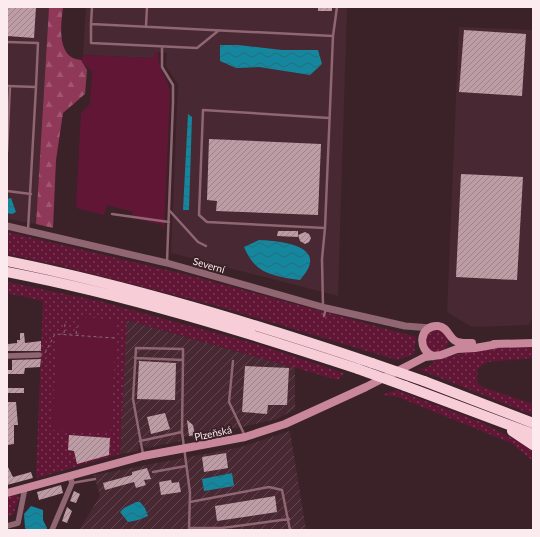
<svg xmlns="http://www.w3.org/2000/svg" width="540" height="537" font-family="Lato,sans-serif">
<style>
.built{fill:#482832}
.industrial{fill:url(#industrial-furrows)}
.grass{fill:url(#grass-dots)}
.forest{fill:url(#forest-firs)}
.garden{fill:#621636}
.water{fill:url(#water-waves)}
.building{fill:url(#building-hatch)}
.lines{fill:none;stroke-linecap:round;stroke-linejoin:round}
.path{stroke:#846e74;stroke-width:1;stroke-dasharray:3 3;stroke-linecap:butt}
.service{stroke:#8f6672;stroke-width:2.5}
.minor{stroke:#8f6672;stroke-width:5.5}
.tertiary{stroke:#8f6672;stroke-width:7}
.secondary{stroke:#c8879b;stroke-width:8}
.motorway{stroke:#f7cdd8;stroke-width:10}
.motorway-bridge{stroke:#f7cdd8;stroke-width:10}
.labels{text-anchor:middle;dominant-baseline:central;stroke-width:4;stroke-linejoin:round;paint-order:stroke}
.street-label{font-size:10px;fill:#fbeaee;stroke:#3b2229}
</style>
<defs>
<pattern id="industrial-furrows" width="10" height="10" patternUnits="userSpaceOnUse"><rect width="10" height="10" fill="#482832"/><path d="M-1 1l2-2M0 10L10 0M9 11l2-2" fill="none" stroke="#634750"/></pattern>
<pattern id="grass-dots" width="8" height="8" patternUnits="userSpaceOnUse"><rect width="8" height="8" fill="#621636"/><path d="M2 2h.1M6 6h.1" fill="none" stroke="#793853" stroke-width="1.8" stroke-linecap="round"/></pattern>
<pattern id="forest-firs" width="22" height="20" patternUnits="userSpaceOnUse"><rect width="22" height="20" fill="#903858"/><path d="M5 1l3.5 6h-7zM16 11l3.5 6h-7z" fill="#a05570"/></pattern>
<pattern id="water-waves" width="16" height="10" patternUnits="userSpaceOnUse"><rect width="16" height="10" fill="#14869e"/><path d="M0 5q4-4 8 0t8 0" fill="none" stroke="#2a6c7b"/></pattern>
<pattern id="building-hatch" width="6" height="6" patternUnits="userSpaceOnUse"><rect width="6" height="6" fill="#bd9ca5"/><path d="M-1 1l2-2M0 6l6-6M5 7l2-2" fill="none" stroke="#9b8289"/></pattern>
</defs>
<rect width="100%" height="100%" fill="#3b2229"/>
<path class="built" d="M 7,7 L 49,7 L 36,224 L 7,219 Z
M 86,7 L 347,7 L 338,296 L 171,253 L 178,85 L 166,66 L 167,53 L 155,52 L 154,58 L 83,55 Z
M 459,27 L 533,30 L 533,316 L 529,325 L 472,327 L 447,312 Z"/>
<path class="industrial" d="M 126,320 L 295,368 L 295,409 L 277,419 L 211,434 L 190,438 L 188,436 L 180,438 L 181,441 L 146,448 L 144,445 L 139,446 L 138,451 L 120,454 Z
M 290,431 L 306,530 L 79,530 L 100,496 L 94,475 L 241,447 Z"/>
<path class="grass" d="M 7,232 L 188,275 L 416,337 L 414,354 L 397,360 L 217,306 L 58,265 L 7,254 Z
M 7,282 L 99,301 L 256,344 L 344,373 L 338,380 L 127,320 L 120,454 L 36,478 L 43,301 L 7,293 Z
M426 341a11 11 0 1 1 22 0a11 11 0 1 1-22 0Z
M 514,347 L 533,348 L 533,358 L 488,362 L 478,368 L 477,382 L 482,387 L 533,404 L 533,415 L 418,369 L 428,367 L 438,359 L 476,350 Z
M 396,390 L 483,423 L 521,443 L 533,452 L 533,461 L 511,443 L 398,397 L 382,395 Z
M 16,494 L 19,498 L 13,515 L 7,517 L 7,497 Z"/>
<path class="forest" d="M 49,7 L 63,7 C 61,25 56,58 81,60 L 87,70 L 85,94 L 63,113 L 56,160 L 53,228 L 36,224 Z"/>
<path class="garden" d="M 154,52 L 158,52 C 158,74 168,76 170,93 L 164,230 L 162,225 L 132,218 L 133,212 L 107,205 L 104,215 L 76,208 L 81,113 L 90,104 L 92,71 L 82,62 L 83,55 L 154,58 Z
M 81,317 L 116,320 L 114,338 L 80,335 Z
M 57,336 L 116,339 L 110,433 L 52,430 Z"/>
<path class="water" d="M 220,45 L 238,45 L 282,50 L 318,50 L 322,64 L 310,75 L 259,67 L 236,68 L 220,61 Z
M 188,114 L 192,117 L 189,210 L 183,210 Z
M 11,198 L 16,212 L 12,214 L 7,213 L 7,199 Z
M 259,240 C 283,241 331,246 300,280 C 273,276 255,274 244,247 Z
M 232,473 L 234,486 L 204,491 L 202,479 Z
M 136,502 L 140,502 L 145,508 L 148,516 L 138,520 L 128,522 L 120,512 L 124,508 Z
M 31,506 L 43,510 L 43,520 L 47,528 L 46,530 L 27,530 L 25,528 L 24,514 Z"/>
<path class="building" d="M 7,7 L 36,7 L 34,38 L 7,36 Z
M 318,7 L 332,7 L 332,11 L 318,11 Z
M 464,30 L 526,34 L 522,96 L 459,92 Z
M 209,139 L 321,144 L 318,215 L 216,211 L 217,201 L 207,200 Z
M 461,174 L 523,177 L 517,280 L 456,277 Z
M 278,231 L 298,231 L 298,237 L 277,236 Z
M 305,232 L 309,234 L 311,238 L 309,242 L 305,244 L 300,241 L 298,235 Z
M 20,333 L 24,333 L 25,343 L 41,341 L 41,351 L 8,351 L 8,344 L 17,343 L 17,340 L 20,340 Z
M 41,359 L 40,367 L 25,368 L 24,374 L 7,374 L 7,370 L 12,370 L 12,360 Z
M 139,361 L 176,363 L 175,400 L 137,399 Z
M 245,366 L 289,368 L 287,405 L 268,405 L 267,414 L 242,412 Z
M 7,388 L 24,388 L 24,393 L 7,393 Z
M 7,402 L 16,402 L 18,425 L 14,425 L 14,444 L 7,445 Z
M 165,413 L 170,429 L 151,434 L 147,417 Z
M 187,420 L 193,425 L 195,435 L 189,436 Z
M 69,435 L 110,438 L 109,455 L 77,464 L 74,451 L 68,450 Z
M 226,453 L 228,468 L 204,472 L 202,457 Z
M 7,465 L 13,477 L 31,472 L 33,478 L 7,485 Z
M 147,468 L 151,479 L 144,480 L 146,485 L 136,488 L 134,482 L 105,490 L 103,483 L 132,475 L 132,472 Z
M 171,480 L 172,483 L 179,482 L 181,492 L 161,495 L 159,482 Z
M 61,485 L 63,493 L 39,500 L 37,492 Z
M 74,491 L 80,494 L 76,503 L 70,501 Z
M 275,496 L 277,512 L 217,521 L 215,506 Z
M 67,507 L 72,511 L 67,523 L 62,521 Z"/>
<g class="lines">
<path class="path" d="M 64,333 L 65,324
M 76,334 L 77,327
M 45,353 L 55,334 L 116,338"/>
<path class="service" d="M 92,7 L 91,24 L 333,36
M 91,24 L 91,43 L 197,48 L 218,31
M 146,26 L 147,7
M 7,42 L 38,43 L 36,87
M 162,48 L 162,67 L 173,85 L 173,102 L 167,262
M 7,86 L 36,87 L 28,230
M 7,152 L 10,86
M 7,191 L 31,194
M 169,210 L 198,242 L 206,246
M 112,214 L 169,222
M 325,228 L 207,222 L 199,215 L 203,110 L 329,118
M 323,306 L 322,259 L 325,228 L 333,36 L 337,7
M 324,316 L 326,308
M 135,358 L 183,360 L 182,432 L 190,493 L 189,530
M 233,361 L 229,402 L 245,436
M 140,441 L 182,432
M 143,454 L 133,399 L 136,348 L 183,349 L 183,360
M 153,472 L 186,466
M 72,483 L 95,479
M 190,502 L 269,487 L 282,490 L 290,530
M 189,528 L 222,528 L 289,519"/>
<path class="minor" d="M 7,356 L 39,355
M 7,526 L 18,523 L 25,488
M 52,530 L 72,483 L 70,476"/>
<path class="tertiary" d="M 7,226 L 167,263 L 326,308 L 405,326 L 431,328"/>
<path class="secondary" d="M 494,344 L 533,343
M 433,356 C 417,350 419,325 438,326 C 447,327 448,335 454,340 C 459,344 466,343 472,343
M 7,493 L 143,456 L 245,437 L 285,424 L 366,387 L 425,357 L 441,355 L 457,349 L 475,348 L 498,344"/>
<path class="motorway" d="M 7,261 C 131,286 252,323 372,363
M 7,272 C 126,295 243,331 358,369
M 424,381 L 533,423
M 405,386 L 533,434
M 512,431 L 533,445"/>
<path class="motorway-bridge" d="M 372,363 L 424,381
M 358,369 L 405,386"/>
</g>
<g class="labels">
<g class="street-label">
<text transform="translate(209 265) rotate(16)">Severní</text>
<text transform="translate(213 433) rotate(-12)">Plzeňská</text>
</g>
</g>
<rect width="540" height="537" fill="none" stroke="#fbeaee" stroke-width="16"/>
</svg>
